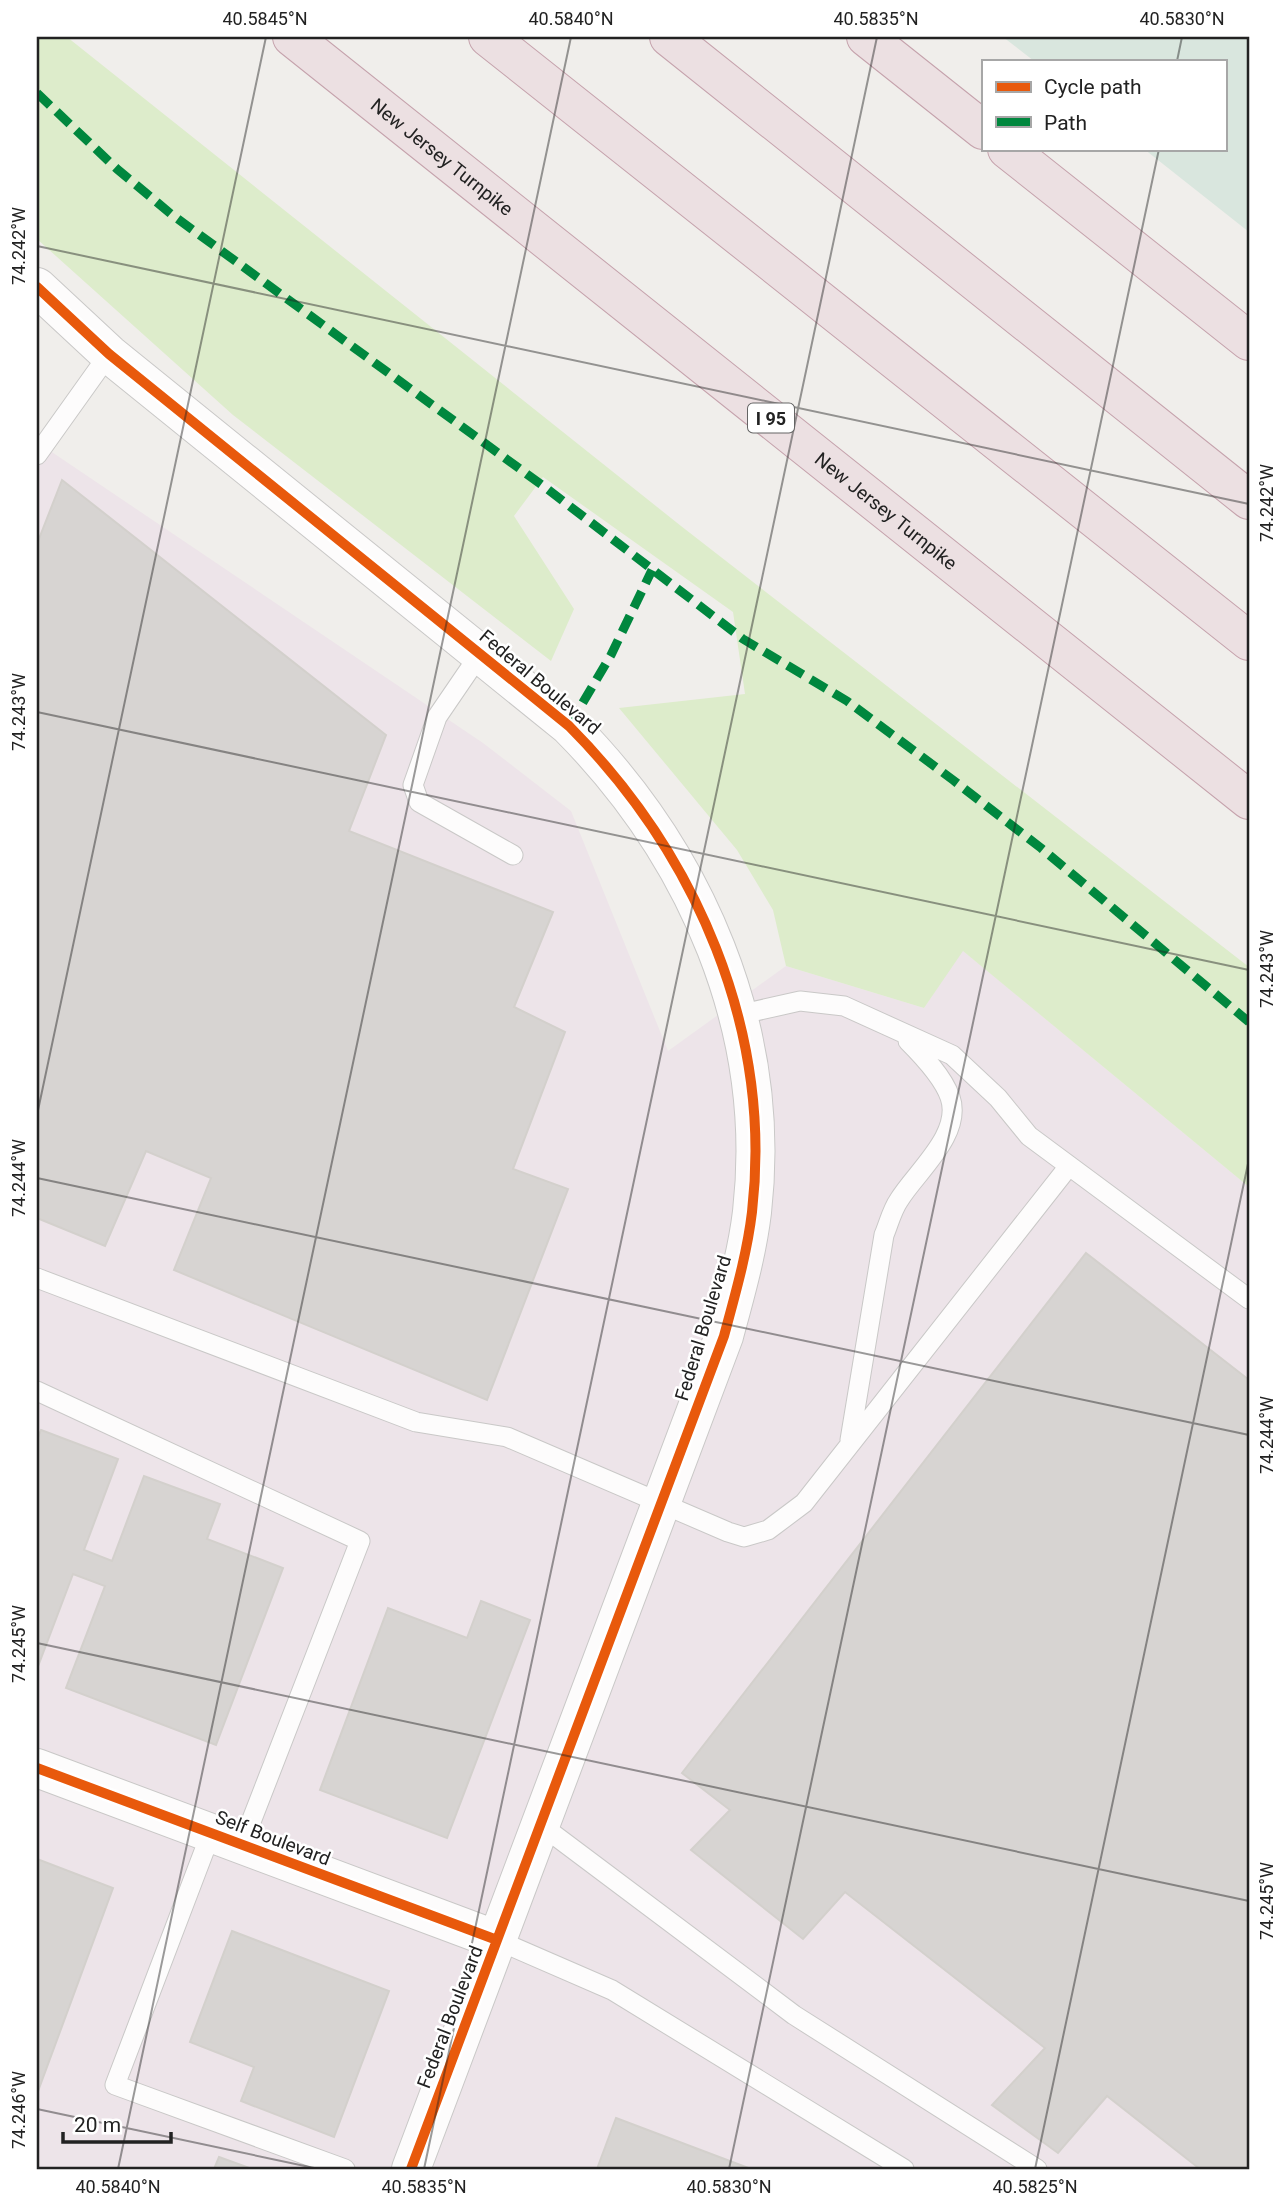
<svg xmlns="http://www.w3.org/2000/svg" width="1286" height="2206" font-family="Roboto,sans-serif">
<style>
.industrial{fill:#ede4e9}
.grass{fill:#ddeccb}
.wetland{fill:#d9e6de}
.building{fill:#d7d4d2;stroke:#d3d0cc;stroke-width:2}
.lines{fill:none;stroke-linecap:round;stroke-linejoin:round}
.service-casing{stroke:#c9c8c7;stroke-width:21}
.minor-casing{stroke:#c9c8c7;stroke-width:40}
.motorway-casing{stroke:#c5a2ac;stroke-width:40}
.service{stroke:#fdfcfc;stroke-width:19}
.minor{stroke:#fdfcfc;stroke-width:38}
.motorway{stroke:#ece0e2;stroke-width:38}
.quiet{stroke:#00873e;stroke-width:9;stroke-dasharray:18 9;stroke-linecap:butt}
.cycleway-casing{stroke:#fff;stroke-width:15}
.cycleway{stroke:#e8590c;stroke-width:10}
.ticks{fill:none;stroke:#222;stroke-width:2;stroke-opacity:0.45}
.labels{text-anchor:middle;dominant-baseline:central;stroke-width:5;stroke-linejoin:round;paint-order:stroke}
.shield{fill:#fff;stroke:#646464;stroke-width:2}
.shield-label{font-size:18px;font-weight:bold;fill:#222}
.street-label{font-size:19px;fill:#222;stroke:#fff}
.neatline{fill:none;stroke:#222;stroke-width:2.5}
.ticks-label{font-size:18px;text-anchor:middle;fill:#222}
</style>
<rect width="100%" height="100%" fill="#f0eeeb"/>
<path class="industrial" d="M 37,442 L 483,743 L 571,811 L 668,1051 L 786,966 L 924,1008 L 962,950 L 1249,1187 L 1249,2169 L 37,2169 Z"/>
<path class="grass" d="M 37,37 L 67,37 L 681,526 L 1249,967 L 1249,1187 L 963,951 L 924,1008 L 786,966 L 773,910 L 737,850 L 619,708 L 745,694 L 733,612 L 543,477 L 514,516 L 574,609 L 551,661 L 233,415 L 37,239 Z"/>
<path class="wetland" d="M 1003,37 L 1249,37 L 1249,232 L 1144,149 L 1225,149 L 1225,61 L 1034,61 Z"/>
<path class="building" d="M 62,480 L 386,735 L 349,831 L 553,912 L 514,1007 L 565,1032 L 513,1169 L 568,1189 L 487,1400 L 174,1270 L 211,1178 L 146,1151 L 105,1246 L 37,1218 L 37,544 Z
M 1086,1253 L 1249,1380 L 1249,2169 L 1200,2169 L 1107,2096 L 1058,2153 L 992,2105 L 1045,2048 L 845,1892 L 803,1939 L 691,1850 L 730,1810 L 682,1773 Z
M 41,1430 L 118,1459 L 84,1550 L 112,1561 L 144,1476 L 220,1504 L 207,1539 L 283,1568 L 216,1745 L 66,1688 L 105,1586 L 73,1574 L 37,1669 L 37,1440 Z
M 481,1601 L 530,1620 L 447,1838 L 320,1790 L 388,1608 L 467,1638 Z
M 37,1859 L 113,1888 L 37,2094 Z
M 232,1931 L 389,1991 L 334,2137 L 241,2101 L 254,2067 L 190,2042 Z
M 616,2118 L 751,2169 L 597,2169 Z
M 219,2157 L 252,2169 L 214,2169 Z"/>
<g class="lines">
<g class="service-casing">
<path id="service" d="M 37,455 L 109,354
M 480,654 L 437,717 L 413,785 L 419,802 L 513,855
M 738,1015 L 800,1001 L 844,1006 L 952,1055 L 998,1098 L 1029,1136 L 1249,1299
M 37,1278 L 416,1422 L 507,1437 L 728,1532 L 744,1537 L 768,1530 L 804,1503 L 1069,1166
M 37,1391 L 360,1541 L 242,1845
M 850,1440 L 884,1235 C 889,1223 892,1210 899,1200 C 916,1172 963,1134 950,1097 C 943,1077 923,1056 908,1041
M 541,1825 L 794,2015 L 1037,2169
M 211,1833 L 115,2085 L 345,2169
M 497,1940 L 612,1990 L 904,2169"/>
</g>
<g class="minor-casing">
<path id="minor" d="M 37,287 L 109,354 L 569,726 C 696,854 773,1029 752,1212 C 747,1254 735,1295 724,1336 L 411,2169
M 37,1768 L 497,1940"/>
</g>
<g class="motorway-casing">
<g id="motorway">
<path id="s1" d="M 292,37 L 1249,800"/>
<path d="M 488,37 L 1249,641"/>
<path d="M 669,37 L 1249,500"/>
<path d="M 866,37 L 983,130"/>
<path d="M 1007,149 L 1249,341"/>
</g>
</g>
<use href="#service" class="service"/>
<use href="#minor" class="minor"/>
<use href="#motorway" class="motorway"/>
<path class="quiet" d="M 37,93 L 117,169 L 171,214 L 546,488 L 743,639 L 847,701 L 953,780 L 1041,848 L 1249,1022
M 569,726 L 611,655 L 652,570"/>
<g class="cycleway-casing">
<path id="cycleway" d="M 37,287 L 109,354 L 569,726 C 696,854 773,1029 752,1212 C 747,1254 735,1295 724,1336 L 411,2169
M 37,1768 L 497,1940"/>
</g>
<use href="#cycleway" class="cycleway"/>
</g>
<path class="ticks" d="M 1244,37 L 1249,38M 1177,61 L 1182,37M 37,246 L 1249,504M 37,712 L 1249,970M 37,1115 L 266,37M 37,1178 L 1249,1435M 37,1643 L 1249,1901M 37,2109 L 319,2169M 118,2169 L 571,37M 424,2169 L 877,37M 729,2169 L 1159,149M 1035,2169 L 1249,1159"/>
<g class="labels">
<rect class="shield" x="748" y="403.5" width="46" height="29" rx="5"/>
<g class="shield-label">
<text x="771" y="418">I 95</text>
</g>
<g class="street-label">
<text stroke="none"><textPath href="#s1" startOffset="192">New Jersey Turnpike</textPath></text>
<text stroke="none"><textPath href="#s1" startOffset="760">New Jersey Turnpike</textPath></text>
<text transform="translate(540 682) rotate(40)">Federal Boulevard</text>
<text transform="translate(703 1328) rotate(-73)">Federal Boulevard</text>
<text transform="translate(273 1838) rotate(21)">Self Boulevard</text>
<text transform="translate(450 2017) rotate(-69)">Federal Boulevard</text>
</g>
</g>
<rect width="1286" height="2206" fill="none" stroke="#ffffff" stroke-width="77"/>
<rect x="982" y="60" width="245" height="91" fill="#ffffff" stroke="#a7a7a7" stroke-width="2"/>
<rect x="996" y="82" width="35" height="10" fill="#e8590c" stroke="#a7a7a7" stroke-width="2"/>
<text x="1044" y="94" font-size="21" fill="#222222">Cycle path</text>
<rect x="996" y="117" width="35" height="10" fill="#00873e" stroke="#a7a7a7" stroke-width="2"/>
<text x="1044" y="130" font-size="21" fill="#222222">Path</text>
<path d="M63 2132v10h108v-10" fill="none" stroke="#222222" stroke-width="3.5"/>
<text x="74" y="2132" font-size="21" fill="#222222" stroke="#ffffff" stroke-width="5" paint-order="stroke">20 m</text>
<rect x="38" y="38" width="1210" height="2130" class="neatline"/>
<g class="ticks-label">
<text x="265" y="25">40.5845°N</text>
<text x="571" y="25">40.5840°N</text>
<text x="876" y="25">40.5835°N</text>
<text x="1182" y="25">40.5830°N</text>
<text transform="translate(19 246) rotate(-90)" y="6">74.242°W</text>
<text transform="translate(1267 503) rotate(-90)" y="6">74.242°W</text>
<text transform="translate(19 712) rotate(-90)" y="6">74.243°W</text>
<text transform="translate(1267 969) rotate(-90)" y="6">74.243°W</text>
<text transform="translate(19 1178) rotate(-90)" y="6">74.244°W</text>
<text transform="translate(1267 1435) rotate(-90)" y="6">74.244°W</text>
<text transform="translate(19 1644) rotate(-90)" y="6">74.245°W</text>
<text transform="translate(1267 1901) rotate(-90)" y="6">74.245°W</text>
<text transform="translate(19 2110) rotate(-90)" y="6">74.246°W</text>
<text x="118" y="2193">40.5840°N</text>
<text x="424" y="2193">40.5835°N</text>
<text x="729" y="2193">40.5830°N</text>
<text x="1035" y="2193">40.5825°N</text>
</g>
</svg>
